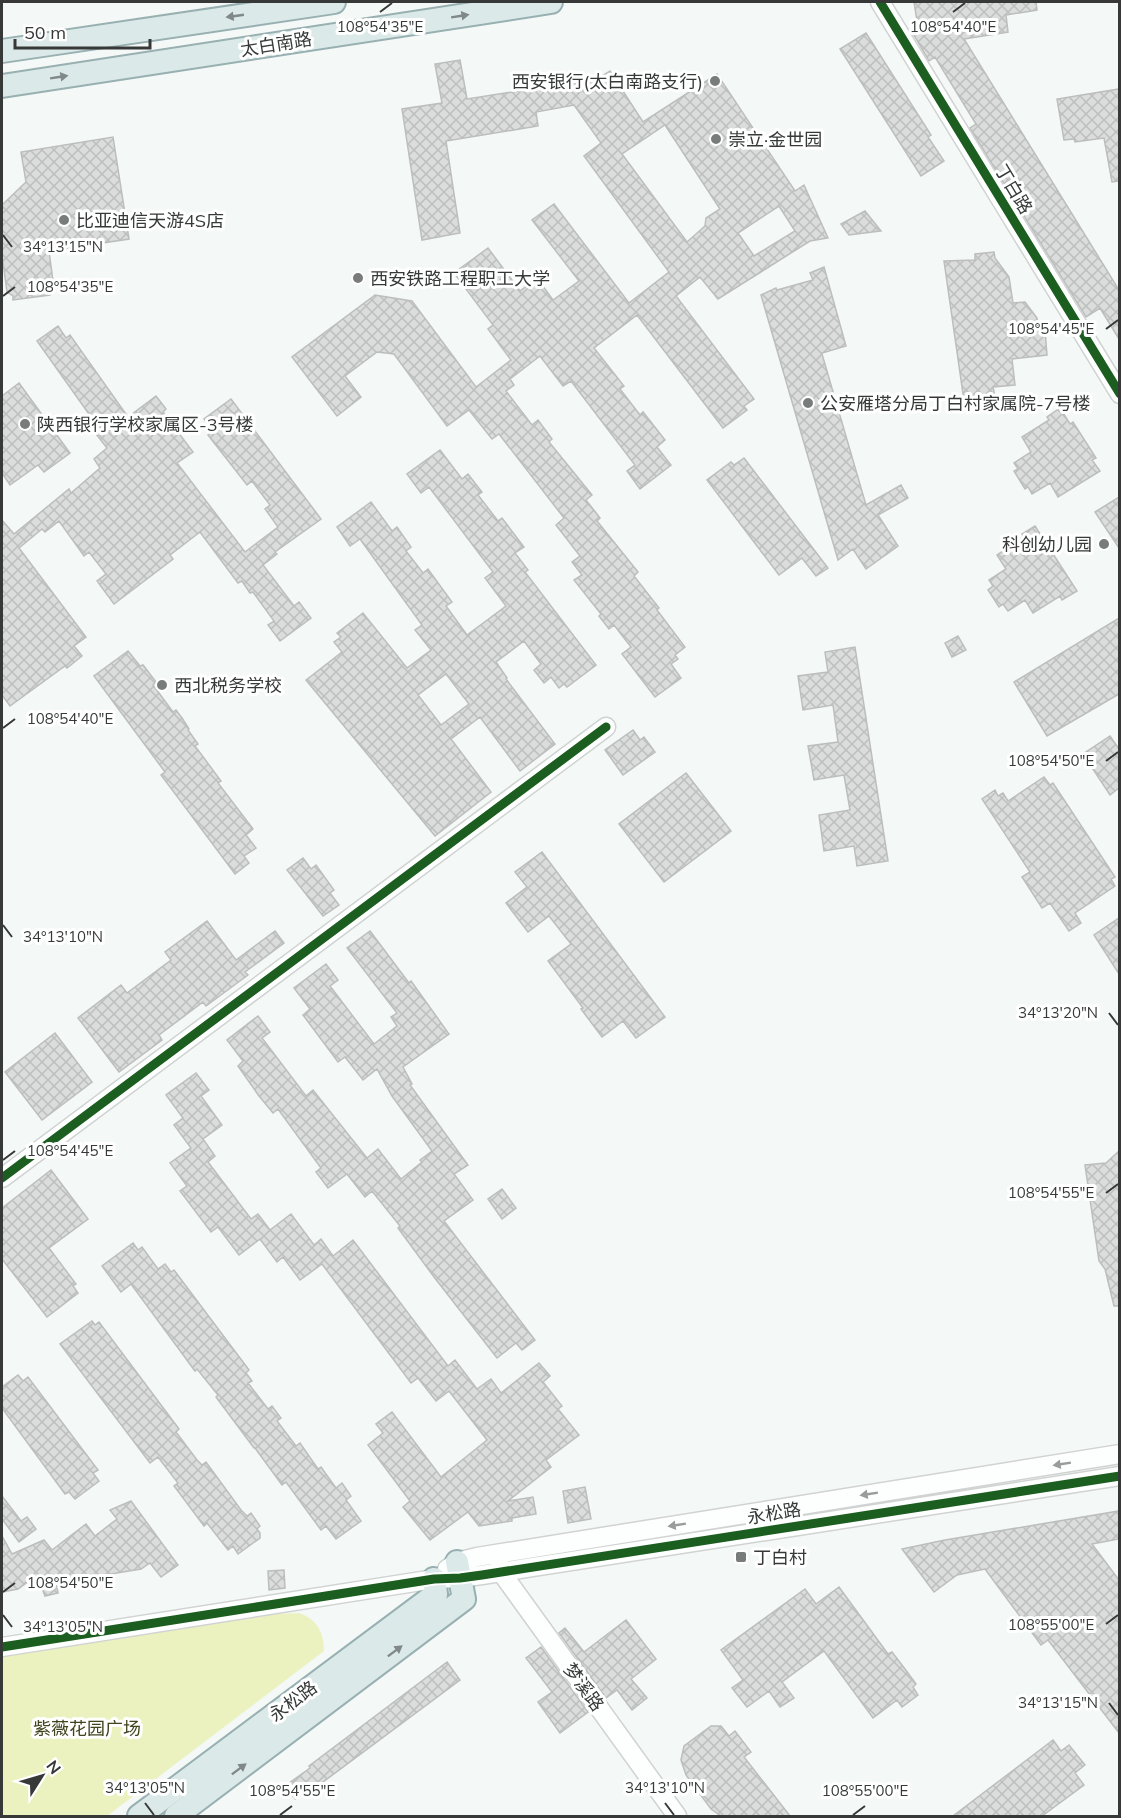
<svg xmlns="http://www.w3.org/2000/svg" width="1121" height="1818" font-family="Mulish,'Noto Sans SC',sans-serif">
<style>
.park{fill:#ebf2c0}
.building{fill:url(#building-cross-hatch);stroke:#bbbebc;stroke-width:1.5;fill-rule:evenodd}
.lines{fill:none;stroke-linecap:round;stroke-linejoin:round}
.minor-casing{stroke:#d0d3d2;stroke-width:21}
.major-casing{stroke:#98b0b1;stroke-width:26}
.minor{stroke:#fdfefe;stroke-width:18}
.major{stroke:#dbe9e9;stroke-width:22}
.cycleway-casing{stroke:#fff;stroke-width:13}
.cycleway{stroke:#1b5e20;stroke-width:9}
.oneway{fill:#808888}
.oneway2{fill:#9a9c9b}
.ticks{fill:none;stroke:#363938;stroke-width:2}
.poi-dot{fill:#787c7a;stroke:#fff;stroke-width:2}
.labels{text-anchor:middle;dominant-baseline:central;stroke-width:6;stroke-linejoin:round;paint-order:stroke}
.street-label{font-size:18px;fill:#363938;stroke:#fff}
.poi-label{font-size:18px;fill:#363938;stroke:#fff;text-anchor:start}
.park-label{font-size:18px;fill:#41451e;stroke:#fff}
.ticks-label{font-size:15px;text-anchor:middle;fill:#363938;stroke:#fff;stroke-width:6;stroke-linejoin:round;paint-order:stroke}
</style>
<defs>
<pattern id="building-cross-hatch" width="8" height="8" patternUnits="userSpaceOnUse" patternTransform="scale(1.5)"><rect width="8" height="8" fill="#dbdddc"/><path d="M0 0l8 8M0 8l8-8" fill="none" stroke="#bdbebe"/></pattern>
</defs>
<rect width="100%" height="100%" fill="#f4f8f6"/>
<path class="park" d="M 299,1613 C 317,1619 324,1633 324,1651 L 107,1816 L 2,1816 L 2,1657 L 276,1614 Z"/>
<path class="building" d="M 914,2 L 1036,2 L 1037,10 L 1006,15 L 1008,32 L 964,39 L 1119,290 L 1119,339 L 1100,308 L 1086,317 L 970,128 L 976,124 L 935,57 L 929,61 L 914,35 L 919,34 Z
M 866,33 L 931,135 L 928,137 L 944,161 L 921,176 L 840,49 Z
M 460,60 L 467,99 L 590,80 L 594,81 L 610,71 L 643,122 L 717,74 L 795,191 L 804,185 L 828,238 L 810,241 L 718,299 L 700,277 L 676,296 L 754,399 L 744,406 L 747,410 L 723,428 L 637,315 L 594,348 L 624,386 L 620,389 L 640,415 L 643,412 L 665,440 L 657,447 L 671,465 L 640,489 L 627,471 L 635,465 L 571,381 L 563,386 L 540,356 L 510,379 L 514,385 L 506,391 L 532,425 L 538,420 L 552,439 L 549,442 L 592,495 L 586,500 L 600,518 L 597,521 L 638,572 L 634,576 L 659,608 L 657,610 L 685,647 L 675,655 L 678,659 L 671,664 L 681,678 L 655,697 L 622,654 L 631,647 L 614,625 L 609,629 L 599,616 L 601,614 L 574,580 L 582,575 L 572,562 L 580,556 L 556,525 L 564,518 L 499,434 L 492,439 L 469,410 L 447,426 L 394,354 L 377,352 L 345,376 L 361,397 L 337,416 L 292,357 L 375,295 L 412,301 L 476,387 L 511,360 L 488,329 L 493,325 L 454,273 L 488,248 L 520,291 L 537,278 L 553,300 L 579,281 L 532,220 L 554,204 L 629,303 L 669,272 L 584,156 L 601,143 L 574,105 L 536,112 L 538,126 L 446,141 L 460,233 L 422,240 L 402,109 L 442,103 L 435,64 ZM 665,125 L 720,209 L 706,218 L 705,226 L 687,242 L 622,154 ZM 779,206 L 795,231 L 754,256 L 738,233 Z
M 1119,89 L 1119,181 L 1112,182 L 1104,138 L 1075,142 L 1074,139 L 1064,140 L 1057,99 Z
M 113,137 L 129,239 L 49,251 L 53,281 L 50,295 L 13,300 L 13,296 L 7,292 L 2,255 L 2,205 L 26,182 L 21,152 Z
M 865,211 L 881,231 L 849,235 L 841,224 Z
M 994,252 L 995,258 L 1009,277 L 1013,303 L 1025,302 L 1037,318 L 1038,330 L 1045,330 L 1047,355 L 1012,359 L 1015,385 L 993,387 L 995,397 L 964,401 L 944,261 L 975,260 L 975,254 Z
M 824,267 L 846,346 L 822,353 L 822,354 L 866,505 L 901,485 L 908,498 L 878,515 L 898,546 L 866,569 L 853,549 L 838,560 L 761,295 L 776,288 L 777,290 L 813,280 L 810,273 Z
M 58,326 L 66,338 L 70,335 L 128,417 L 156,396 L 166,409 L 163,412 L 193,452 L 177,463 L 245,552 L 278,527 L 265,509 L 270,505 L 252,481 L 247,485 L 208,435 L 213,431 L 204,419 L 231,399 L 321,519 L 275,552 L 277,554 L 263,565 L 294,606 L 299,602 L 311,618 L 280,641 L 268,625 L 274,621 L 253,592 L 250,593 L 242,581 L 238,583 L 200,532 L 170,555 L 173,559 L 114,604 L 97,581 L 106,574 L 89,552 L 84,556 L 59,521 L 45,532 L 42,529 L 19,548 L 86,637 L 74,646 L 82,656 L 67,668 L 65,666 L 10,706 L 2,695 L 2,520 L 14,534 L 69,489 L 71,493 L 100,468 L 94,459 L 107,448 L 96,434 L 101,431 L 37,341 Z
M 19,383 L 70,453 L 44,472 L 38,465 L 10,485 L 2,473 L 2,396 Z
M 1060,408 L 1070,424 L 1073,422 L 1096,458 L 1092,460 L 1100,471 L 1058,497 L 1050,483 L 1032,494 L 1028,487 L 1025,489 L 1014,471 L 1018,469 L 1014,463 L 1031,452 L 1022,437 L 1049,420 L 1047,417 Z
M 440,450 L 462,479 L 468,474 L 482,492 L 478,495 L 498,521 L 502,518 L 524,547 L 515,553 L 528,570 L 525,572 L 596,665 L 567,687 L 564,684 L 559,688 L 551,677 L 544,683 L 534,670 L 541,664 L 524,641 L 496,662 L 507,678 L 506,679 L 555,744 L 520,771 L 480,717 L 451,739 L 491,792 L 435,836 L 306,680 L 342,652 L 334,642 L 341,637 L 337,633 L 363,613 L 407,668 L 431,650 L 415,630 L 422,625 L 360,539 L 350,546 L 337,527 L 371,502 L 392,531 L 397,527 L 411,547 L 406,551 L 423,573 L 428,569 L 452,602 L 446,606 L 467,635 L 506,606 L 485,578 L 493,572 L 429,487 L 421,493 L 407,474 ZM 446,674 L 469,704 L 441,725 L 418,695 Z
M 744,458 L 828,568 L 816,576 L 802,558 L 779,575 L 707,480 L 731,462 L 734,465 Z
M 1119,497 L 1119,548 L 1095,512 Z
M 1035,526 L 1077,591 L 1062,600 L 1060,596 L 1033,613 L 1025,600 L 1008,611 L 1003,604 L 999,607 L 988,590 L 993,586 L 989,580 L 1006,569 L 997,555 L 1024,537 L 1022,534 Z
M 1119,618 L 1119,694 L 1047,736 L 1014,682 Z
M 958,636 L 966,650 L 952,657 L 945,643 Z
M 855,647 L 888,861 L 857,866 L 854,846 L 824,851 L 819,815 L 850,810 L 844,775 L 814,780 L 808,746 L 838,742 L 833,705 L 803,710 L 798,676 L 828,672 L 825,652 Z
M 128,651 L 140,666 L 143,665 L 156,682 L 153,685 L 173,712 L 176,710 L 182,718 L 189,729 L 188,730 L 198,744 L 195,746 L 221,781 L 218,783 L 253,829 L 246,835 L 256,848 L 244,856 L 249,863 L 235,874 L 161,775 L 165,772 L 94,676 Z
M 633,730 L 640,740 L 644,737 L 655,752 L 623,775 L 605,750 Z
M 1110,736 L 1119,749 L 1119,788 L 1110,795 L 1083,754 Z
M 686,773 L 731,831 L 664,882 L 619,824 Z
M 1044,777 L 1050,785 L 1053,783 L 1115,877 L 1111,879 L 1115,886 L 1075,913 L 1081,923 L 1069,931 L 1050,903 L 1042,908 L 1022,877 L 1030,872 L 982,799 L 995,790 L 998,796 L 1003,793 L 1008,801 Z
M 542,852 L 665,1017 L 636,1038 L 623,1021 L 602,1037 L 581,1009 L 583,1008 L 548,961 L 571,944 L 549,916 L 528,932 L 506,903 L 527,887 L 515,872 Z
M 303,858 L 311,869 L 316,865 L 334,890 L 330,893 L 339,905 L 323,916 L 287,870 Z
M 1119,918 L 1119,974 L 1094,935 Z
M 207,921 L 236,960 L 275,931 L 284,943 L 245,972 L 248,975 L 206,1006 L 203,1002 L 159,1035 L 162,1040 L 119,1072 L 78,1018 L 121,985 L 127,993 L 171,960 L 165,952 Z
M 370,931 L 409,983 L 411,981 L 449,1034 L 403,1067 L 412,1084 L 410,1085 L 468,1165 L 454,1174 L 473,1200 L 444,1221 L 535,1340 L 522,1350 L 516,1343 L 497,1358 L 434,1277 L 398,1228 L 400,1226 L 372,1191 L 365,1197 L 347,1174 L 328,1188 L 316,1172 L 321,1168 L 278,1109 L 273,1113 L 259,1096 L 238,1066 L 243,1061 L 227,1040 L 258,1016 L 270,1032 L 262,1038 L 306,1096 L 313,1090 L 367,1158 L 378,1149 L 401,1179 L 422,1162 L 420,1160 L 432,1151 L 392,1096 L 377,1069 L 363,1080 L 345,1057 L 338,1062 L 303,1015 L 310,1009 L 294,988 L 326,964 L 338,980 L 330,986 L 374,1044 L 397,1026 L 391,1017 L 397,1013 L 347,948 Z
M 55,1033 L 92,1082 L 42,1120 L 5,1072 Z
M 196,1073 L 209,1090 L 201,1096 L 222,1125 L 203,1139 L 215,1156 L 208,1162 L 251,1219 L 258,1214 L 270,1230 L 291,1214 L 314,1245 L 321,1239 L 333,1256 L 353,1240 L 448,1366 L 455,1360 L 477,1389 L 491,1379 L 501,1393 L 539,1363 L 550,1376 L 543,1382 L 562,1406 L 558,1409 L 579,1435 L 546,1460 L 551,1467 L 508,1501 L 533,1497 L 536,1514 L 512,1518 L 512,1521 L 479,1526 L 468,1512 L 430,1540 L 403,1507 L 410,1501 L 368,1445 L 383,1433 L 376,1424 L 392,1412 L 441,1477 L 487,1440 L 449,1391 L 436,1401 L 418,1378 L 411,1383 L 322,1264 L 300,1280 L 283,1257 L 277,1262 L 260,1239 L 239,1255 L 218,1227 L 211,1232 L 180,1191 L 187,1186 L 170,1163 L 191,1148 L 174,1125 L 183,1118 L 166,1095 Z
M 1119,1151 L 1119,1306 L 1114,1306 L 1105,1269 L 1099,1261 L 1085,1165 L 1106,1163 Z
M 51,1170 L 88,1219 L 49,1248 L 76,1284 L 73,1286 L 78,1293 L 47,1317 L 2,1259 L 2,1208 Z
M 502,1189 L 516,1208 L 502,1219 L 488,1199 Z
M 133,1243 L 138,1250 L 142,1247 L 158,1269 L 165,1264 L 171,1272 L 174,1270 L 249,1370 L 246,1373 L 252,1381 L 248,1383 L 268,1409 L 272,1406 L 281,1418 L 277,1421 L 296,1446 L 300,1443 L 318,1469 L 321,1467 L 336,1488 L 342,1483 L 351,1496 L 346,1500 L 361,1521 L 336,1539 L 326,1526 L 321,1530 L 286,1482 L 282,1485 L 255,1448 L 254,1448 L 216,1397 L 218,1395 L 197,1369 L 195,1371 L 131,1284 L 121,1292 L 102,1266 Z
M 92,1321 L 95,1325 L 99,1322 L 179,1429 L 176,1432 L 197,1460 L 202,1465 L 206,1462 L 241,1510 L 247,1516 L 251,1513 L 260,1526 L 257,1529 L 260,1533 L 260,1538 L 238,1554 L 233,1546 L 228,1550 L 207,1523 L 204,1526 L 174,1486 L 178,1483 L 158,1457 L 150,1463 L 60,1344 Z
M 18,1375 L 23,1381 L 28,1377 L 98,1470 L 93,1473 L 99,1481 L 75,1499 L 69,1492 L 65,1494 L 2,1408 L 2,1387 Z
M 585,1487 L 591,1519 L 568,1523 L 563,1491 Z
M 2,1496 L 21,1521 L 27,1517 L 36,1529 L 19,1542 L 2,1519 Z
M 131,1501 L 178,1565 L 161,1577 L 150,1563 L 141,1569 L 56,1583 L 58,1593 L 45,1596 L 40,1583 L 35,1588 L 29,1581 L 18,1589 L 2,1592 L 2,1536 L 12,1554 L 44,1540 L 52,1550 L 86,1524 L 95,1536 L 117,1519 L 110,1510 Z
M 1119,1511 L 1119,1539 L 1092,1544 L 1119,1580 L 1119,1733 L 1048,1640 L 1041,1645 L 985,1569 L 957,1575 L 934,1592 L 902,1549 L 945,1540 Z
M 284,1570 L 285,1588 L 269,1590 L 268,1571 Z
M 839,1587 L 888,1654 L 892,1652 L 905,1669 L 916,1684 L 913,1687 L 918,1695 L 902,1707 L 897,1700 L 873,1718 L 824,1651 L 782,1682 L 794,1698 L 780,1707 L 769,1691 L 747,1707 L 732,1688 L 743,1680 L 721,1650 L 805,1589 L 816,1604 Z
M 626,1620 L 656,1659 L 631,1679 L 647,1698 L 632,1710 L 617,1690 L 606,1698 L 559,1633 L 565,1628 L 584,1652 Z
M 541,1647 L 588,1712 L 560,1733 L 538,1702 L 552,1692 L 526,1658 Z
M 447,1662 L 460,1680 L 319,1785 L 317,1783 L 295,1799 L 285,1786 L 310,1768 L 309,1766 Z
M 711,1726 L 721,1726 L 729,1736 L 735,1731 L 751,1752 L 744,1757 L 790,1816 L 721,1816 L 711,1809 L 686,1775 L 681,1760 L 684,1746 Z
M 1053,1740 L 1061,1751 L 1069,1745 L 1085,1765 L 1075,1773 L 1084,1785 L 1042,1816 L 953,1816 Z"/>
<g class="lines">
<g class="minor-casing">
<path id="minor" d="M 880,2 L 1120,394
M 2,1178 L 606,727
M 499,1561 L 501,1572 L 677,1816
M 447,1569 L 457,1562 L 477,1557 L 1120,1454
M 2,1647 L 434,1579 L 460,1578 L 482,1575 L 1120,1476"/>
</g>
<g class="major-casing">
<path id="major" d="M 2,51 L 334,2
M 2,86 L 551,2
M 139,1816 L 436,1594 L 434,1579
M 176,1816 L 464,1599 L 457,1562"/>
</g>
<use href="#minor" class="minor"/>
<use href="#major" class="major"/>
<g class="cycleway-casing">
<path id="cycleway" d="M 880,2 L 1120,394
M 2,1178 L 606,727
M 2,1647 L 434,1579 L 460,1578 L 482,1575 L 1120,1476"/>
</g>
<use href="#cycleway" class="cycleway"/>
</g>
<defs><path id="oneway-solid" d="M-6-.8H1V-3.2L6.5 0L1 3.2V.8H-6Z" transform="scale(1.5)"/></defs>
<g class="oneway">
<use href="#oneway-solid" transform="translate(235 16) rotate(172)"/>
<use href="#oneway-solid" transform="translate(460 16) rotate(-9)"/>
<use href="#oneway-solid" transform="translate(59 77) rotate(-9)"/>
<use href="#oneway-solid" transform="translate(395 1651) rotate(-37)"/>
<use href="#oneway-solid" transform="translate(239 1769) rotate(-37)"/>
</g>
<g class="oneway2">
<use href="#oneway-solid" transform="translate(1062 1464) rotate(171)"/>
<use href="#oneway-solid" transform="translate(869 1494) rotate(171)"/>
<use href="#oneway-solid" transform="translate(677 1525) rotate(171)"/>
</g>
<path class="ticks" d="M 380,12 L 392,3M 953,12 L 965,3M 3,235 L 12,247M 3,296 L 15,287M 1106,329 L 1118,320M 3,728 L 15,719M 1106,761 L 1118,752M 3,925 L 12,937M 1109,1013 L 1118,1025M 3,1160 L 15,1151M 1106,1193 L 1118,1184M 3,1592 L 15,1583M 3,1615 L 12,1627M 1106,1624 L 1118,1615M 1109,1703 L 1118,1715M 145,1803 L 154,1815M 665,1803 L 674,1815M 280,1815 L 292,1806M 853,1815 L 865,1806"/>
<g class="poi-dot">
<circle cx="715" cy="81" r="6"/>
<circle cx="716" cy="139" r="6"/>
<circle cx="64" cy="220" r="6"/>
<circle cx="358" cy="278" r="6"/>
<circle cx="808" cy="403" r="6"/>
<circle cx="25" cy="424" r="6"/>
<circle cx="1104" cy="544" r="6"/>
<circle cx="162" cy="685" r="6"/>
<rect x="735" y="1551" width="12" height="12" rx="3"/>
</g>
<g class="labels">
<g class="street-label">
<text transform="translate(276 44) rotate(-9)">太白南路</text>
<text transform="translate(1014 189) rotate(59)">丁白路</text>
<text transform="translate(774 1513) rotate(-9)">永松路</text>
<text transform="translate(584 1687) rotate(54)">梦溪路</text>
<text transform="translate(293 1701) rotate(-37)">永松路</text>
</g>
<g class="poi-label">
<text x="703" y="81" text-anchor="end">西安银行(太白南路支行)</text>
<text x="728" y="139">崇立·金世园</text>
<text x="76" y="220">比亚迪信天游4S店</text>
<text x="370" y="278">西安铁路工程职工大学</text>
<text x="820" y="403">公安雁塔分局丁白村家属院-7号楼</text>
<text x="37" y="424">陕西银行学校家属区-3号楼</text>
<text x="1092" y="544" text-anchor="end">科创幼儿园</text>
<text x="174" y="685">西北税务学校</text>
<text x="753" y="1557">丁白村</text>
</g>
<g class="park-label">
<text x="87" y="1728">紫薇花园广场</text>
</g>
</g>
<g class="ticks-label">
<text x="380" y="32">108°54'35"E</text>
<text x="953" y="32">108°54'40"E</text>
<text x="63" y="252">34°13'15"N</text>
<text x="70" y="292">108°54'35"E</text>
<text x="1051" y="334">108°54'45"E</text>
<text x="70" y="724">108°54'40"E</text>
<text x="1051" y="766">108°54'50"E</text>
<text x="63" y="942">34°13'10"N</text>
<text x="1058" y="1018">34°13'20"N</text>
<text x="70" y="1156">108°54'45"E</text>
<text x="1051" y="1198">108°54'55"E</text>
<text x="70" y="1588">108°54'50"E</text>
<text x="1051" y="1630">108°55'00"E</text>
<text x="63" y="1632">34°13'05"N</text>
<text x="1058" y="1708">34°13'15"N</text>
<text x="145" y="1793">34°13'05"N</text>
<text x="665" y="1793">34°13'10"N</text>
<text x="292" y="1796">108°54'55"E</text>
<text x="865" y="1796">108°55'00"E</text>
</g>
<rect width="1121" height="1818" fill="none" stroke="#363938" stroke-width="6"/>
<g transform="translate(42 1776) rotate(53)" stroke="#ffffff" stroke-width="4.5" paint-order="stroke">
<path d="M0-4.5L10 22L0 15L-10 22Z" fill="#363938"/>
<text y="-9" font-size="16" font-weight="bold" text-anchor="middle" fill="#363938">N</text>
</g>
<path d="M15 39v9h135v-9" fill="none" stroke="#363938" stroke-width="3"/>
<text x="24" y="39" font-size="18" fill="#363938" stroke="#ffffff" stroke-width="4.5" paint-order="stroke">50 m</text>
</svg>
